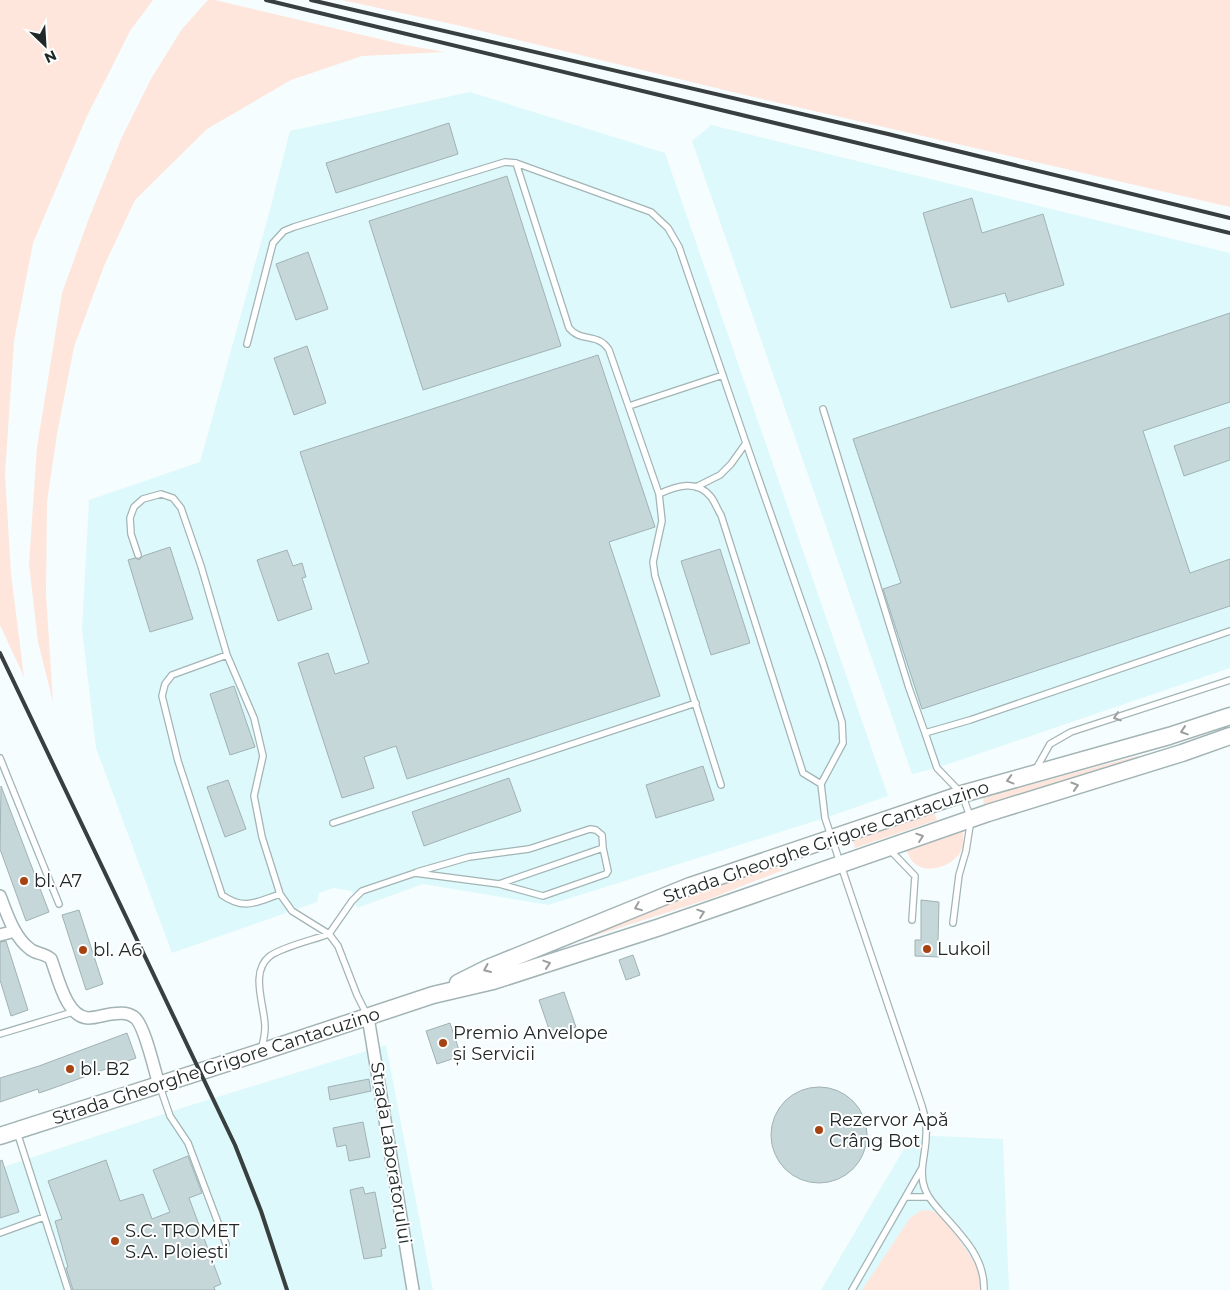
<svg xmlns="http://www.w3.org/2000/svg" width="1230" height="1290" font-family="Montserrat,sans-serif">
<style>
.built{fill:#ddf9fc}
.green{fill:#fee6dd}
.building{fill:#c5d7d9;stroke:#a1b2b4}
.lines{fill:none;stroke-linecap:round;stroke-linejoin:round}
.service-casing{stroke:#a3b4b5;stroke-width:8}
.minor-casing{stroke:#a3b4b5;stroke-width:14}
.secondary-casing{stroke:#a3b4b5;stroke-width:19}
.service{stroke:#fff;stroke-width:5.5}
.minor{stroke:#fff;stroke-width:11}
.secondary{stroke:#fff;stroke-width:16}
.rail{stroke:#383f3f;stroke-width:4}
.oneway{stroke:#9b9e9e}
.poi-dot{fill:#a74212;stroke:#fff;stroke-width:2}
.labels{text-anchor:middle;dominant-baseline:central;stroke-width:4;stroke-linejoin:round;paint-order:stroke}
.street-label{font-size:18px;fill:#212828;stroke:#fff}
.poi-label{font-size:18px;fill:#212828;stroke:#fff;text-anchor:start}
</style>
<rect width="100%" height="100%" fill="#f6fdfe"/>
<path class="built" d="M 470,92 L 665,153 L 888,796 L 825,818 L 548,905 L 423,884 L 357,908 L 352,891 L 334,888 L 319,893 L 317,902 L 172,953 L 96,748 L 82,629 L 89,500 L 200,462 L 268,217 L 290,131 Z
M 711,125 L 1230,253 L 1230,668 L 937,768 L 912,774 L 692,141 Z
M 386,1045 L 433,1290 L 0,1290 L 0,1168 L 185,1107 Z
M 912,1135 L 1003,1139 L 1009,1290 L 821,1290 Z"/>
<path class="green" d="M 0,0 L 153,0 L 130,31 L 87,116 L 33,243 L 14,341 L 5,474 L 11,574 L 24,677 L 0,625 Z
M 208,0 L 215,0 L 405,45 L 445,52 L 362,56 L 291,80 L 207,129 L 135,200 L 104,266 L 74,347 L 57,434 L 47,502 L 46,594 L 53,702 L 38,642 L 29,564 L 37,447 L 62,293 L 89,218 L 122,137 L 151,79 L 182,29 Z
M 342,0 L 1230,0 L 1230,207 L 745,95 L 461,26 Z
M 1137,756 L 1140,758 L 984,807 L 983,797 Z
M 933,810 L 937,820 L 855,848 L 852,837 Z
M 963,832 C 963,839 964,845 961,851 C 953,867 924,876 912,861 C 910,858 908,854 906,850 Z
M 785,862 L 786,869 L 712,898 L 557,948 L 710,885 Z
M 922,1210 L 934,1211 L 949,1224 L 976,1265 L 980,1278 L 980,1290 L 862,1290 L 910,1218 Z"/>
<path class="building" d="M 449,123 L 458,154 L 336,193 L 326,163 Z
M 507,176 L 561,346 L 423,390 L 369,221 Z
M 972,198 L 982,233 L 1043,214 L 1064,285 L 1008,302 L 1005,293 L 951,308 L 923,213 Z
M 308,252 L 328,309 L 296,320 L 276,264 Z
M 1230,313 L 1230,402 L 1143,431 L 1190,573 L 1230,559 L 1230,606 L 922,709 L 883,589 L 901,583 L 853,439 Z
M 307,346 L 326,403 L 294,415 L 274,358 Z
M 598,355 L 655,527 L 609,542 L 660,696 L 407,779 L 396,746 L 364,757 L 374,788 L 342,798 L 298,663 L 328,653 L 335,674 L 369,663 L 300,452 Z
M 1230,427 L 1230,460 L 1184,476 L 1174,446 Z
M 170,547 L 193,619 L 150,632 L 128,560 L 135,558 L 139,560 L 143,556 Z
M 720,549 L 750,643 L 711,655 L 681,561 Z
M 287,550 L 293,566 L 302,563 L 306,577 L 302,578 L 312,609 L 278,621 L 257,560 Z
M 234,686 L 255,747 L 230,755 L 210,694 Z
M 703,766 L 714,800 L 656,818 L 646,785 Z
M 509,778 L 521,811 L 424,846 L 412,812 Z
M 228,780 L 246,829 L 225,837 L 207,787 Z
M 1,786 L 49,912 L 26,921 L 0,849 Z
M 921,900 L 939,902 L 938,941 L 940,941 L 939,957 L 915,956 L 915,940 L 921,940 Z
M 79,910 L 103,984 L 86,990 L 62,915 Z
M 6,941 L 28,1010 L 11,1016 L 0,980 L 0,942 Z
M 633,955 L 640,975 L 626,980 L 619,960 Z
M 564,992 L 576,1027 L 551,1035 L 539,1000 Z
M 450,1023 L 461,1056 L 437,1064 L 426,1031 Z
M 127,1033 L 136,1058 L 48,1090 L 39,1093 L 38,1089 L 0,1102 L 0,1078 L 39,1066 Z
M 369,1079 L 371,1091 L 330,1100 L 328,1087 Z
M771 1135a48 48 0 1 1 96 0a48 48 0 1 1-96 0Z
M 363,1122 L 370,1157 L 349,1161 L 346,1145 L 337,1147 L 333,1128 Z
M 188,1156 L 202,1193 L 189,1198 L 221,1284 L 214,1287 L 215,1290 L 73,1290 L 66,1268 L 68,1267 L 55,1221 L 62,1219 L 48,1181 L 106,1160 L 120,1201 L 143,1194 L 152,1219 L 170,1212 L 153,1170 Z
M 2,1160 L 19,1212 L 0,1218 L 0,1161 Z
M 363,1187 L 365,1194 L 375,1192 L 386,1248 L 381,1249 L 382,1256 L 364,1259 L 350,1190 Z"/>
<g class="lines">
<g class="service-casing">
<path id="service" d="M 516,163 L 569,328 C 581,343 598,332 609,350 L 659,494
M 247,344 L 273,243 L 284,231 L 294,227 L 505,162 L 516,163 L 651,212 L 668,228 L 679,247 L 746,443 L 823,663 L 842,722 L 843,743 L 821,784 L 825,818 L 922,1106 C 925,1116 927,1126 926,1136 C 926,1154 918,1172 925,1189 C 928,1198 934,1204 940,1211 C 961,1235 985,1257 984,1290
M 629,406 L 723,375
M 823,409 L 909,688 L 925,733 L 970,720 L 1230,631
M 696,487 L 720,475 L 731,464 L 746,443
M 138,555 L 131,534 L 130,518 L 134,507 L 143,499 L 161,494 L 173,498 L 181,508 L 201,566 L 227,655 L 254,718 L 263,756 L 254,796 L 262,837 L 280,894
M 227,655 L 172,675 L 165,684 L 162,696 L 178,761 L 222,895 C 245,911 256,902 280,894 L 292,911 L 329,934 L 352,901 L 362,891 L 415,873 L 499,884 L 543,896 L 606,874 L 608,871 L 603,848 L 499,884
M 925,733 L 937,768 L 962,794 L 971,819 L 966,851 L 959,875 L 953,923
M 0,758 L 59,904
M 1036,769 L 1050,744 L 1071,732 L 1230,680
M 721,785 L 655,576 L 653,562 L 662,521 L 659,494 C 676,486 697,479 711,497 C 715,502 717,509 721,515 L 803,773 L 821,784
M 333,823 L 696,703
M 890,850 L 915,876 L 912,920
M 417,872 L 469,857 L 529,849 L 590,829 L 596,830 L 602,835 L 603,848
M 0,1034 L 73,1012
M 261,1050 C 263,1043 265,1035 265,1027 C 265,1006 249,972 270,956 C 282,947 313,940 329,934 L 338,946 L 357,995 L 367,1015
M 160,1087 L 170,1116 L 188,1143 L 226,1244
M 17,1132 L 68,1290
M 906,1197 L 929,1197
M 0,1233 L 44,1217
M 852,1290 L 922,1168"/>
</g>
<g class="minor-casing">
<path id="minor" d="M 0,896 C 7,914 14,937 30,949 C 36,954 45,953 51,959 C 58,977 66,1017 88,1018 C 96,1018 104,1015 111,1014 C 119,1013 127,1012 134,1017 C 144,1023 155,1072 159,1085
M 0,935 L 15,931
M 368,1017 L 413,1290"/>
</g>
<g class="secondary-casing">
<path id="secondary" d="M 458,983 L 488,968 L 690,886 L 726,874 L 962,794 L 1169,736 L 1230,716
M 0,1136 L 261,1052 L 433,995 L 493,981 L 660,927 L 988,813 L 1182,753 L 1230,736"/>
</g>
<use href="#service" class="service"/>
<use href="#minor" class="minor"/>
<use href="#secondary" class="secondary"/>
<path class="rail" d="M 266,0 L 1230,233
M 311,0 L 888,134 L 1230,218
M 0,653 L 235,1145 L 261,1211 L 287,1290"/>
</g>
<defs><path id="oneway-chevron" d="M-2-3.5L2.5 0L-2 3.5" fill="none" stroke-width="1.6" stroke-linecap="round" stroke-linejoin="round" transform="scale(1.25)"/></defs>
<g class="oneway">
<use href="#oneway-chevron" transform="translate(1117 717) rotate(162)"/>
<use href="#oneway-chevron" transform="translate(1184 731) rotate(162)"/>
<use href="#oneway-chevron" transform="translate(1010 780) rotate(165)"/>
<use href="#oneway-chevron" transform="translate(1075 786) rotate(-17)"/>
<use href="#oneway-chevron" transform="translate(920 837) rotate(-19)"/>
<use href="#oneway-chevron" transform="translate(638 907) rotate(158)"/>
<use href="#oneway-chevron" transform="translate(701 913) rotate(-19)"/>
<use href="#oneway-chevron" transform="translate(547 964) rotate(-18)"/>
<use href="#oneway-chevron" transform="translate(487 969) rotate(156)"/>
</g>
<g class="poi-dot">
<circle cx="24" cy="881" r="5"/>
<circle cx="927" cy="949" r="5"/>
<circle cx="83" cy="950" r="5"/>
<circle cx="443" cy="1043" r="5"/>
<circle cx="70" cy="1069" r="5"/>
<circle cx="819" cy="1130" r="5"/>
<circle cx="115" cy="1241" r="5"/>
</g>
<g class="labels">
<g class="street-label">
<text transform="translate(826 842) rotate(-19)">Strada Gheorghe Grigore Cantacuzino</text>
<text transform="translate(216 1066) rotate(-18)">Strada Gheorghe Grigore Cantacuzino</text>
<text transform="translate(391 1153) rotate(81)">Strada Laboratorului</text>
</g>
<g class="poi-label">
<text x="34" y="881">bl. A7</text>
<text x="937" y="949">Lukoil</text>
<text x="93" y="950">bl. A6</text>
<text x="453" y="1033">Premio Anvelope<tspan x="453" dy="21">și Servicii</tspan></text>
<text x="80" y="1069">bl. B2</text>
<text x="829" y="1120">Rezervor Apă<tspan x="829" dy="21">Crâng Bot</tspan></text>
<text x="125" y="1231">S.C. TROMET<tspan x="125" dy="21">S.A. Ploiești</tspan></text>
</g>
</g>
<g transform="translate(45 45) rotate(155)" stroke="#ffffff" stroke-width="4" paint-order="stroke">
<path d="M0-4L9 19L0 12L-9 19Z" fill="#212828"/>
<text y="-8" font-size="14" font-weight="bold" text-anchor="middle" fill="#212828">N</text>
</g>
</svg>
